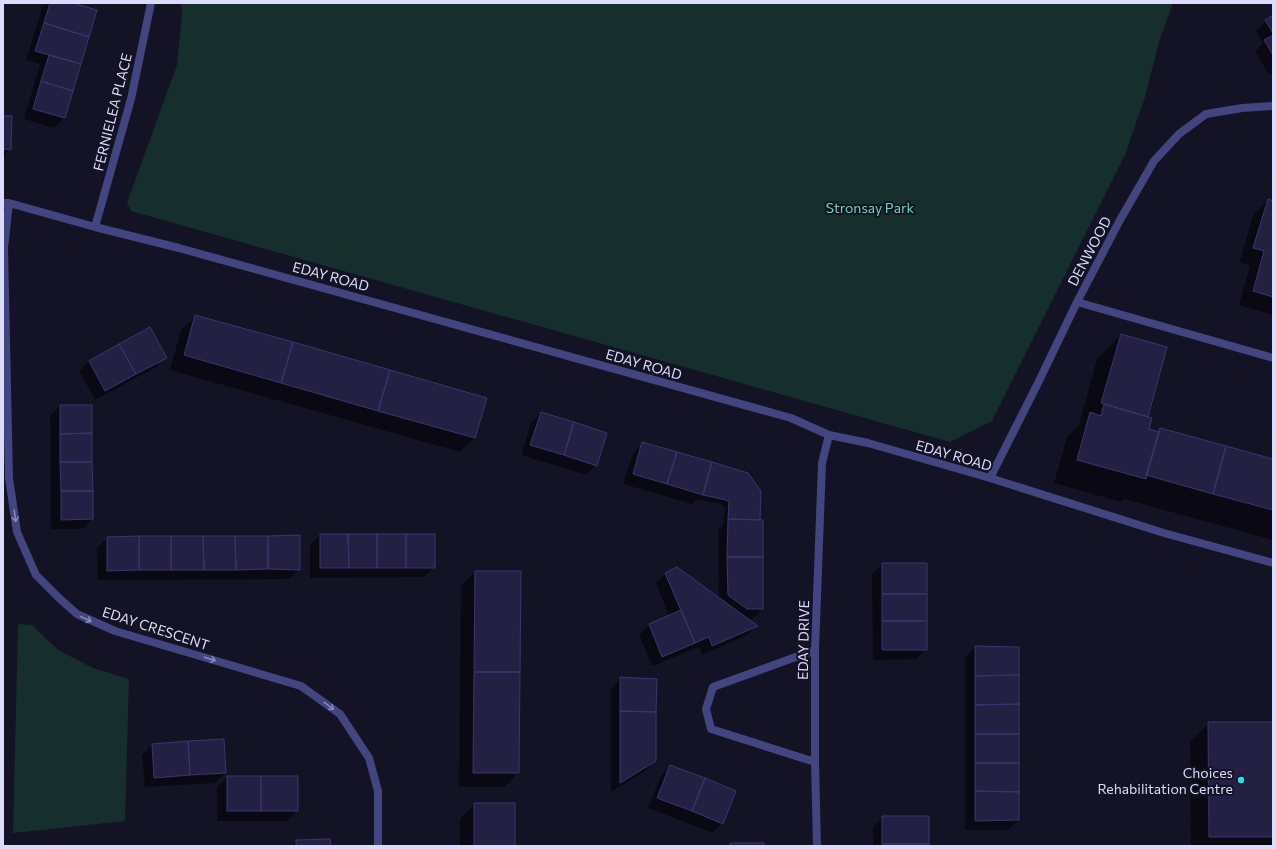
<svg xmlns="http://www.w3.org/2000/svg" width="1276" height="849" font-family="Commissioner,sans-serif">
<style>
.green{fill:#162f2c}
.shadow{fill:#0007}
.building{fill:#242044;stroke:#3b356e}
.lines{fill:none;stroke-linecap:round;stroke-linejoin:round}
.street{stroke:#42457f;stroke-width:8}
.oneway{stroke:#8788b7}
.poi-dot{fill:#1be4e6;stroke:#141225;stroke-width:1.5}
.labels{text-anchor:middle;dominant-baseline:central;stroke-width:4;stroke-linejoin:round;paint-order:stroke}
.street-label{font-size:14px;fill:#dbdbfb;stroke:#141225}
.park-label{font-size:14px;fill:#6ed4b1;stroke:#141225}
.poi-label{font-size:14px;fill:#dbdbfb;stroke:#141225;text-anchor:end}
</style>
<rect width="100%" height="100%" fill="#141225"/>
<path class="green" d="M 181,3 L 1173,3 L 1159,42 L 1145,97 L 1125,155 L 992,421 L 950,442 L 131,211 L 127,203 L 177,65 L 182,13 Z
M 18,624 L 32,625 L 58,650 L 93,668 L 129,679 L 125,821 L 13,833 Z"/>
<path class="shadow" d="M 47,3 L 70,3 L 96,11 L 64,118 L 54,128 L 24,119 L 40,64 L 26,60 L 42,8 Z
M 1273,16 L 1273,72 L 1269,75 L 1255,51 L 1263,43 L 1256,31 L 1266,21 Z
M 3,117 L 10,149 L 3,156 Z
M 1268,200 L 1273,202 L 1273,315 L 1239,305 L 1250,266 L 1240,262 L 1253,215 Z
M 196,316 L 474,438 L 460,452 L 170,370 L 181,330 Z
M 1121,335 L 1147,418 L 1148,430 L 1157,432 L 1160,429 L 1273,460 L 1273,540 L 1124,499 L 1121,502 L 1054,483 L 1067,437 L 1079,425 L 1097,359 Z
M 165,357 L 156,367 L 95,400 L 79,371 L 89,361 Z
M 60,406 L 92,519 L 82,529 L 51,529 L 50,416 Z
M 541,413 L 596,465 L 586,475 L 521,455 L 531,423 Z
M 643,443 L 759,521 L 762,609 L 752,619 L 747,619 L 756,626 L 747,635 L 702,655 L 699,647 L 652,666 L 639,635 L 649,625 L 669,616 L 656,583 L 666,573 L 719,598 L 718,530 L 723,525 L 725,508 L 721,504 L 697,499 L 692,504 L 623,484 L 633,453 Z
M 320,535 L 434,568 L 424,577 L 310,578 L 310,545 Z
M 107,538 L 299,569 L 289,579 L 98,580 L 97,548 Z
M 882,564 L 926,649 L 916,659 L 873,660 L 872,574 Z
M 475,572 L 518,773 L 504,787 L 459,787 L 461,586 Z
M 975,647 L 1018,648 L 1018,820 L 1008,830 L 965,830 L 965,657 Z
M 621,678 L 655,761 L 645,771 L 611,792 L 611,688 Z
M 1209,723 L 1273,723 L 1273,846 L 1191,846 L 1190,742 Z
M 152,745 L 225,773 L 215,783 L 145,787 L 142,755 Z
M 671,766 L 722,823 L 713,833 L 648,808 L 661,776 Z
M 227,777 L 297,777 L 297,811 L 287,821 L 217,821 L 217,787 Z
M 474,804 L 514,846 L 460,846 L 460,819 Z
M 883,817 L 928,846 L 873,846 L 873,827 Z
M 296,841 L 330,846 L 291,846 Z"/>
<path class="building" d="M 50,3 L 73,3 L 97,10 L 89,37 L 44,23 Z
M 1273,15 L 1273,33 L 1265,20 Z
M 44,23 L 89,37 L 81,64 L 35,51 Z
M 1273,35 L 1273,55 L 1264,40 Z
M 49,55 L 81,64 L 73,91 L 41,81 Z
M 41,81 L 73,91 L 65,118 L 33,109 Z
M 3,116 L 12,116 L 11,150 L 3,149 Z
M 1268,199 L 1273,201 L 1273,297 L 1253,291 L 1264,251 L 1253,248 Z
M 195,315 L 293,342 L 281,383 L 184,355 Z
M 150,327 L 167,358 L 136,374 L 119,344 Z
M 1121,334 L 1167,347 L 1148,417 L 1101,403 Z
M 293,342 L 390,370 L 378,411 L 281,383 Z
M 119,344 L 136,374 L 105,391 L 89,361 Z
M 390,370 L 487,398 L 475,438 L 378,411 Z
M 1104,404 L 1152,418 L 1149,429 L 1159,432 L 1146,479 L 1077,460 L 1090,412 L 1101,416 Z
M 60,405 L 92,405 L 92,433 L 60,434 Z
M 541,412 L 574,422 L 564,455 L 530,445 Z
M 574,422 L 607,433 L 597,466 L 564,455 Z
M 1160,428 L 1226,446 L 1213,494 L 1146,475 Z
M 92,433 L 92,462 L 60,462 L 60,434 Z
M 642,442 L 677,452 L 667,484 L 633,474 Z
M 1226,446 L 1273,459 L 1273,510 L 1213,494 Z
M 677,452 L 712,462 L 703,495 L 667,484 Z
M 60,462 L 92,462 L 93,491 L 61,491 Z
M 712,462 L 748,473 L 761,491 L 760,520 L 728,519 L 729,502 L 726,500 L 703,495 Z
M 61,491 L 93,491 L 93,519 L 61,520 Z
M 728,519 L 763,520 L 763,557 L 727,557 Z
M 320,534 L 348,534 L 349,568 L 320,568 Z
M 348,534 L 377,534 L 377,568 L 349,568 Z
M 377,534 L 406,534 L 406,568 L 377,568 Z
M 406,534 L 435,534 L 435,568 L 406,568 Z
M 300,535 L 300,570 L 268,569 L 268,536 Z
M 139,536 L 139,570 L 107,571 L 107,537 Z
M 139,536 L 171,536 L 171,570 L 139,570 Z
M 171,536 L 203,536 L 204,570 L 171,570 Z
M 203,536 L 235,536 L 236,570 L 204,570 Z
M 235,536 L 268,536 L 268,569 L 236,570 Z
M 727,557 L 763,557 L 763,609 L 747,609 L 728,595 Z
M 882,563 L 927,563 L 927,594 L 882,594 Z
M 677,567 L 758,626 L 712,646 L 709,637 L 695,643 L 665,573 Z
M 475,571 L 521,571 L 520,672 L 474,672 Z
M 882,594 L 927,594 L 927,621 L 882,621 Z
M 681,610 L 695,643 L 662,657 L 649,624 Z
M 882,621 L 927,621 L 927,650 L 882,650 Z
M 975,646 L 1019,647 L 1019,675 L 975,676 Z
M 474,672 L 520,672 L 519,773 L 473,773 Z
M 1019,675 L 1019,704 L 975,705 L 975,676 Z
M 620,677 L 657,679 L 656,712 L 620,711 Z
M 1019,704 L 1019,734 L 975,734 L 975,705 Z
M 620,711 L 656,712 L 656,761 L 620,783 Z
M 1208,722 L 1273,722 L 1273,837 L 1209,837 Z
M 975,734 L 1019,734 L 1019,763 L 975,763 Z
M 224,739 L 226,773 L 190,775 L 188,741 Z
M 188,741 L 190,775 L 154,778 L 152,744 Z
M 975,763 L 1019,763 L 1019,792 L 975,791 Z
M 670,765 L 705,778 L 692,811 L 657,798 Z
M 227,776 L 261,776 L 261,811 L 227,811 Z
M 261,776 L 298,776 L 298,811 L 261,811 Z
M 705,778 L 736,791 L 723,824 L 692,811 Z
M 975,791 L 1019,792 L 1019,820 L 975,821 Z
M 474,803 L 515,803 L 515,846 L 474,846 Z
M 882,816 L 929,816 L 929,844 L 882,844 Z
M 330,839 L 331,846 L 296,846 L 296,840 Z
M 730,843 L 764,843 L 764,846 L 730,846 Z
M 882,844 L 929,844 L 929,846 L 882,846 Z"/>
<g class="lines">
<path class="street" d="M 3,203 L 9,203 L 95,227 L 179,248 L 791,418 L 829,435 L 868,443 L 990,478 L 1164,533 L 1273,563
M 9,203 L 4,248 L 9,478 L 17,532 L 36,575 L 60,599 L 77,614 L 115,631 L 301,686 L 340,714 L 369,758 L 378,791 L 378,846
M 95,227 L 131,99 L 151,3
M 1077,302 L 1273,358
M 990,478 L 1038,383 L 1077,302 L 1120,220 L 1154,161 L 1179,134 L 1206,114 L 1242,108 L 1273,106
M 815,762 L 711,729 L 706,709 L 713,687 L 815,650
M 817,846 L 815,762 L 815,650 L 822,463 L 829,435"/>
</g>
<defs><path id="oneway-shaft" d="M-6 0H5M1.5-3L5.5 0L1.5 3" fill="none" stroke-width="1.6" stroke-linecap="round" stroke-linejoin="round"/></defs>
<g class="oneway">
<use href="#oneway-shaft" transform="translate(15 516) rotate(82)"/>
<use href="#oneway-shaft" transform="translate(86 619) rotate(24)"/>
<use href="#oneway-shaft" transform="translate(210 659) rotate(16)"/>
<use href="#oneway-shaft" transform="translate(329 706) rotate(36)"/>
</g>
<circle class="poi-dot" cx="1241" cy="780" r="4"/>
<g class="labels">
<g class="street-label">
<text transform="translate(112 112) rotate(-76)">FERNIELEA PLACE</text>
<text transform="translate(1089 251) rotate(-62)">DENWOOD</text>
<text transform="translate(331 276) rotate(15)">EDAY ROAD</text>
<text transform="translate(644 364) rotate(16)">EDAY ROAD</text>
<text transform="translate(954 455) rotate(16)">EDAY ROAD</text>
<text transform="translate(156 628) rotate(18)">EDAY CRESCENT</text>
<text transform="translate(803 640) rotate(-89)">EDAY DRIVE</text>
</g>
<g class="park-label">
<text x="870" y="207">Stronsay Park</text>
</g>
<g class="poi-label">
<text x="1233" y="772">Choices<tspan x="1233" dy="16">Rehabilitation Centre</tspan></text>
</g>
</g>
<rect width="1276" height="849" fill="none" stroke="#dbdbfb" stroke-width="8"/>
</svg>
